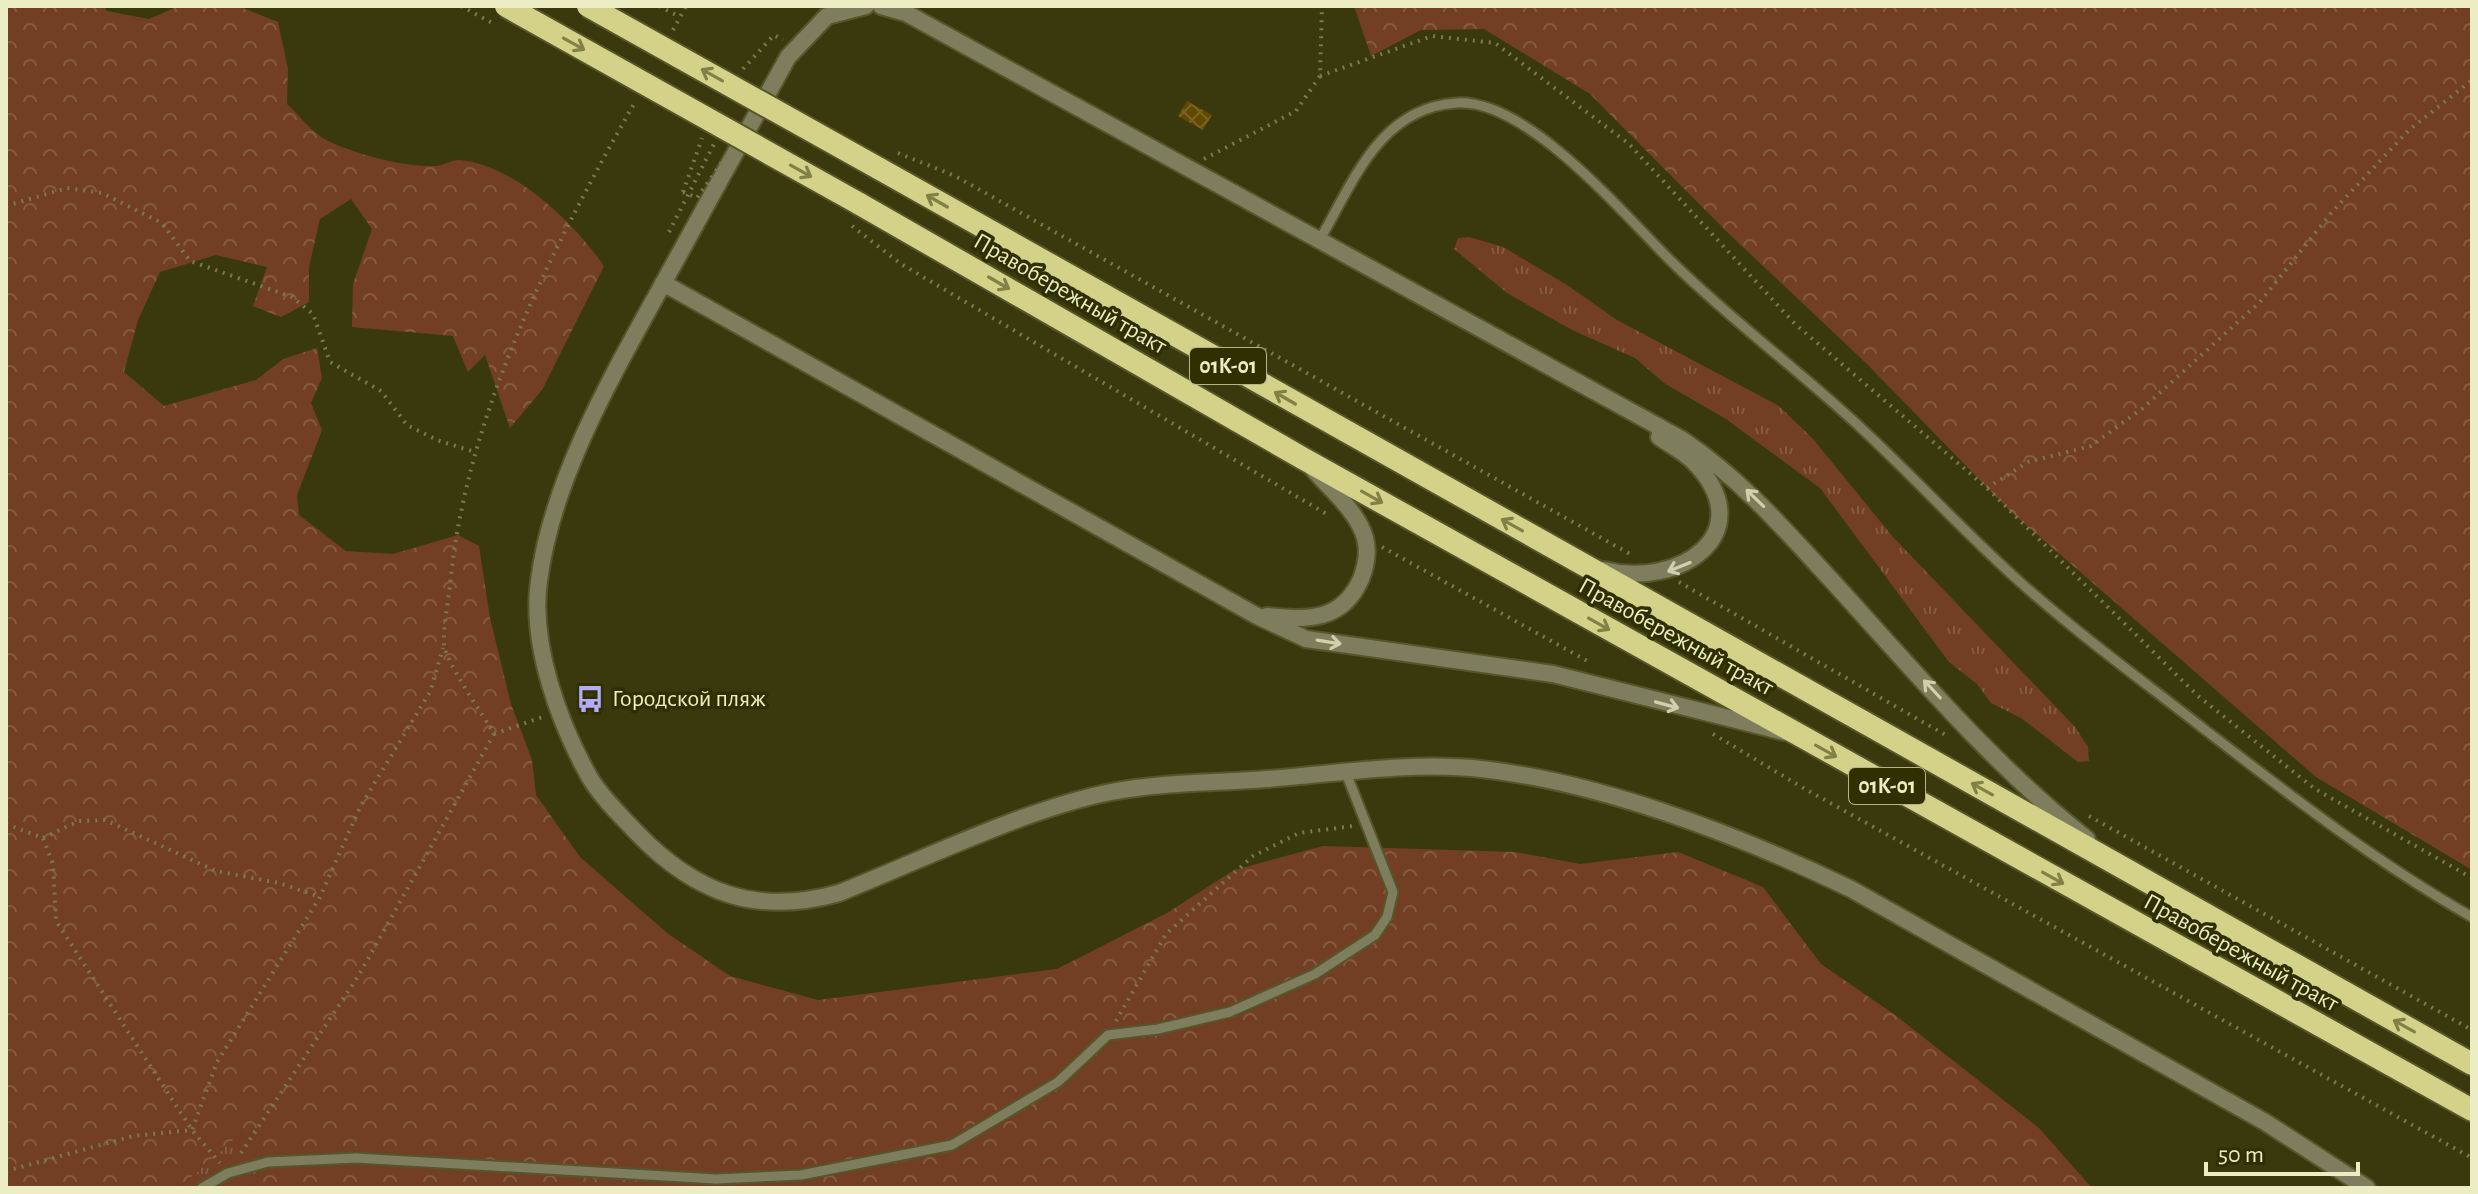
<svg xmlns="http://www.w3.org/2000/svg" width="2478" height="1194" font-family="'Alegreya Sans',sans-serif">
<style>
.grass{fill:url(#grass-tufts)}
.forest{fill:url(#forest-crowns)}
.building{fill:url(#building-cross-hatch)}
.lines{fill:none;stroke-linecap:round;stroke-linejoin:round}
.service-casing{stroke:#56562a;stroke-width:13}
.tertiary-casing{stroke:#56562a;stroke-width:20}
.trunk-casing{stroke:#56562a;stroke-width:26}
.path{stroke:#7a794f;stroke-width:4;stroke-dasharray:2 6;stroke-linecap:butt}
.service{stroke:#7e7e5e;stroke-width:9}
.tertiary{stroke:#7e7e5e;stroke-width:16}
.trunk{stroke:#d3d288;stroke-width:22}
.trunk-bridge-casing{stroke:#56562a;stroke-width:26;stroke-linecap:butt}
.path-bridge{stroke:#7a794f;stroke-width:4;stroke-dasharray:2 6;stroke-linecap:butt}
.trunk-bridge{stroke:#d3d288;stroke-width:22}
.oneway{stroke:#828045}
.oneway2{stroke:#d0d0ab}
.labels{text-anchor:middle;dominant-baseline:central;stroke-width:7;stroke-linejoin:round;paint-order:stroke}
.shield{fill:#302f02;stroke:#b4b38a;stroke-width:2}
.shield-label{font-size:22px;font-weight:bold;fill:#ececc5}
.street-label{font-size:24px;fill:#ececc5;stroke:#302f02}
.poi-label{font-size:24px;fill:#ececc5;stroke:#302f02;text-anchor:start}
</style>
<defs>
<pattern id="grass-tufts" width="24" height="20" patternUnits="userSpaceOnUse" patternTransform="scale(2)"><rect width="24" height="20" fill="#723f24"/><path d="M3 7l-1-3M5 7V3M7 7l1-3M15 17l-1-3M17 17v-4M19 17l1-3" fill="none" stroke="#865b42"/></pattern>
<pattern id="forest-crowns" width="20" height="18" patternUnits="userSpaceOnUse" patternTransform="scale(2)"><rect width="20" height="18" fill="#723f24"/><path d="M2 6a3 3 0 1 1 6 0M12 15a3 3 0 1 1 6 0" fill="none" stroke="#865b42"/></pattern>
<pattern id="building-cross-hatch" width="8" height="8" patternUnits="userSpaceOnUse" patternTransform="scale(2)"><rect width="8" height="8" fill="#614900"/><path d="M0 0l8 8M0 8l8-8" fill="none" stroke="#786324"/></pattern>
</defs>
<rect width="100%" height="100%" fill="#3a390d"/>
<path class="grass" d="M 1469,237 L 1503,247 L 1567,285 L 1617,320 L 1779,406 L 1813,439 L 1893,537 L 2075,727 L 2088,747 L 2089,761 L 2078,762 L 2021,718 L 1991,703 L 1977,684 L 1949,662 L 1820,488 L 1726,419 L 1664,383 L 1635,358 L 1572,330 L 1507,293 L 1454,249 L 1458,238 Z
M 241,1133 L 262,1153 L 255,1188 L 179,1188 Z"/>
<path class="forest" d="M 6,6 L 104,6 L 107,11 L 149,19 L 179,6 L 238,6 L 278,22 L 288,69 L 287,104 C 299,115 313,134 328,141 C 358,155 403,167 436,166 C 444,165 451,160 459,160 C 514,164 575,224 604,266 L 542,390 L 510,428 L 485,355 L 468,372 L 453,336 L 352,327 L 353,284 L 372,229 L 351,199 L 320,219 L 309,267 L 309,302 L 281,317 L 253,306 L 267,267 L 216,255 L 160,272 L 138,320 L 124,372 L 164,406 L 256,380 L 283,359 L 317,348 L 322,378 L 311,403 L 322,430 L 297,495 L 299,515 L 346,551 L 393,554 L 458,535 L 479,546 L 490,618 L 511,704 L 532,760 L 536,795 L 580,857 L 667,933 L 730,976 L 818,1000 L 1057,969 L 1167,913 L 1234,870 L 1323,846 L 1516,852 L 1580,864 L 1678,852 L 1763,887 L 1821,964 L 1895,1015 L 2039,1128 L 2092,1188 L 255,1188 L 262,1153 L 241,1133 L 179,1188 L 6,1188 Z
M 1354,6 L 2472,6 L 2472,870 L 2316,777 L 2010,511 L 1868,365 L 1726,231 L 1590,94 L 1484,29 L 1421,30 L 1371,56 Z"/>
<path class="building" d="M 1187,101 L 1212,115 L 1203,130 L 1178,116 Z"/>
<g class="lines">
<g class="service-casing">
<path id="service" d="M 1319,241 C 1353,183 1379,108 1456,103 C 1527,98 1624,215 1672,262 C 1732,321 1800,371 1861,428 C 1915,478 1965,533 2020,582 C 2078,634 2143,681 2204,729 C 2291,796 2377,863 2472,917
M 202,1188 L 228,1173 L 268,1162 L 356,1158 L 716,1179 L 801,1175 L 952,1145 L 1058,1082 L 1108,1035 L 1158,1029 L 1230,1012 L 1315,974 L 1375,935 L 1387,917 L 1393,892 L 1346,773"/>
</g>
<g class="tertiary-casing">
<path id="tertiary" d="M 866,6 L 827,16 L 788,57 C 747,131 706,206 665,280 C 615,371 552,477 539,581 C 530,644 559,723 590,778 C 602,798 621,816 637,833 C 696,894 757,916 839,893 C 922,860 1025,809 1111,792 C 1162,782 1215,783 1267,779 C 1334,774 1406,762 1472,768 C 1596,780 1739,835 1851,889 L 2265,1122 L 2367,1188
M 881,6 L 906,13 L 1683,440 C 1742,480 1786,531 1834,583 C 1915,672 1992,764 2087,839
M 663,283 L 1257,616 L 1306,639 L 1553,674 L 1784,732
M 1604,570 C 1678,589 1763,534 1694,462 C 1684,452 1670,445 1659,437
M 1267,616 C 1307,620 1342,622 1361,579 C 1366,566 1369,552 1365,538 C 1358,512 1330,489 1313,469"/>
</g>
<g class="trunk-casing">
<path id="trunk" d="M 878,168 L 2472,1064
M 858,203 L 1304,459 L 2472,1110"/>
</g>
<path class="path" d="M 659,6 L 680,17
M 673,30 L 686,6
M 743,69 L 774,35 L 783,40
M 1320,76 L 1432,36 L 1495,43 L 1629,144 L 1795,324 L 1987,488 L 2198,696 L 2315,789 L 2472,878
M 898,153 L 955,176 L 1630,554
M 1204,159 L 1296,111 L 1320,76 L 1322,6
M 683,192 L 702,138
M 6,206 L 67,188 L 102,193 L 162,223 L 190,261 L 292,297 L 313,314 L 330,362 L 381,391 L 407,425 L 437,440 L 475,452
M 852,226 L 901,264 L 1330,516
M 669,232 L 714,144
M 1987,488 L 2028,462 L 2091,446 L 2143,408 L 2260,302 L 2332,212 L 2409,130 L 2472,80
M 1382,547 L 1591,663
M 1679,582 L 1949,737
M 494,734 L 545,716
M 1713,734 L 1805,789 L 2472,1158
M 6,816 L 9,823
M 2089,816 L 2472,1030
M 6,824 L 43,838 L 53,864 L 56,921 L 192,1130 L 220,1163
M 43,838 L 79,821 L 105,820 L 216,871 L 279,883 L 320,897
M 1116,1021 L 1166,934 L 1253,856 L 1299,833 L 1353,826
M 241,1153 L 359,975 L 494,734 C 485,718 444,659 444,645 C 443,626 448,604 450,585 C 466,415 552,248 635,102
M 6,1171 L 133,1136 L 192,1130 L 217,1062 L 320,897 L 360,807 L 430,692 L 443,648"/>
<use href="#service" class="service"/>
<use href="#tertiary" class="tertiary"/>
<use href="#trunk" class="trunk"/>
<g class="trunk-bridge-casing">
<path id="trunk-bridge" d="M 506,6 L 858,203
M 588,6 L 878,168"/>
</g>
<path class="path-bridge" d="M 461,6 L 494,24
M 683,192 L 697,198 L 727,155"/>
<use href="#trunk-bridge" class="trunk-bridge"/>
</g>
<defs><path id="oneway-shaft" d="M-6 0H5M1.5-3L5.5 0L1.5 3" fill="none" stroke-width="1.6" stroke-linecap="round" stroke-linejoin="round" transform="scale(2)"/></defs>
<g class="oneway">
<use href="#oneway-shaft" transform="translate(574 44) rotate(29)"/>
<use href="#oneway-shaft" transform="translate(712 75) rotate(-151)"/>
<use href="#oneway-shaft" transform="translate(801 171) rotate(29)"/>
<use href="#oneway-shaft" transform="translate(937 201) rotate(-150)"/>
<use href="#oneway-shaft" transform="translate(999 283) rotate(30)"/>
<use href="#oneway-shaft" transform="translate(1285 398) rotate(-150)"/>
<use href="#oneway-shaft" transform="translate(1372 497) rotate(29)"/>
<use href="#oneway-shaft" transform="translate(1512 525) rotate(-151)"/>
<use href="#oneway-shaft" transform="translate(1599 624) rotate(29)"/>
<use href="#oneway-shaft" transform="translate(1826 751) rotate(29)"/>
<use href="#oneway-shaft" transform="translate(1982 789) rotate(-151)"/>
<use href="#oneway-shaft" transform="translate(2053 878) rotate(29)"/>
<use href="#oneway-shaft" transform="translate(2404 1026) rotate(-151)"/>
</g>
<g class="oneway2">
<use href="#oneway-shaft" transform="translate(1755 498) rotate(-136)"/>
<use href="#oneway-shaft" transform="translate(1679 567) rotate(158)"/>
<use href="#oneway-shaft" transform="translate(1329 642) rotate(9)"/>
<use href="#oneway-shaft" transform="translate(1932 689) rotate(-133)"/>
<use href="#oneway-shaft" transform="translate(1667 705) rotate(15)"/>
</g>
<defs>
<g id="bus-bare" transform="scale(2.16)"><path d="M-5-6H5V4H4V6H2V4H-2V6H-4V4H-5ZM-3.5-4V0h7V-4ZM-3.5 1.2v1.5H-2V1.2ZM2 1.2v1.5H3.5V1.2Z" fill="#b3adf9" stroke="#302f02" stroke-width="2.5" paint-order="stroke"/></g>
</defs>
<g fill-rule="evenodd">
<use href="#bus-bare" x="590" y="699"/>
</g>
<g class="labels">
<g class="shield">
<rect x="1190" y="348" width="76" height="36" rx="6"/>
<rect x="1849" y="768" width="76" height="36" rx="6"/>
</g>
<g class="shield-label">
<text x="1228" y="366">01К-01</text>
<text x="1887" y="786">01К-01</text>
</g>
<g class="street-label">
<text transform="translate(1070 294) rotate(30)">Правобережный тракт</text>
<text transform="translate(1676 637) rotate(29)">Правобережный тракт</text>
<text transform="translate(2241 953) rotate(29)">Правобережный тракт</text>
</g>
<g class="poi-label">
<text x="612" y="699">Городской пляж</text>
</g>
</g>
<rect width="2478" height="1194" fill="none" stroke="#ececc5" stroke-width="16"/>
<path d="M2206 1162v12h152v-12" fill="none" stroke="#ececc5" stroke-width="4"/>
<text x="2218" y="1162" font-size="24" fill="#ececc5" stroke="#302f02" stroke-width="6" paint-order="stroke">50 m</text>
</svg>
